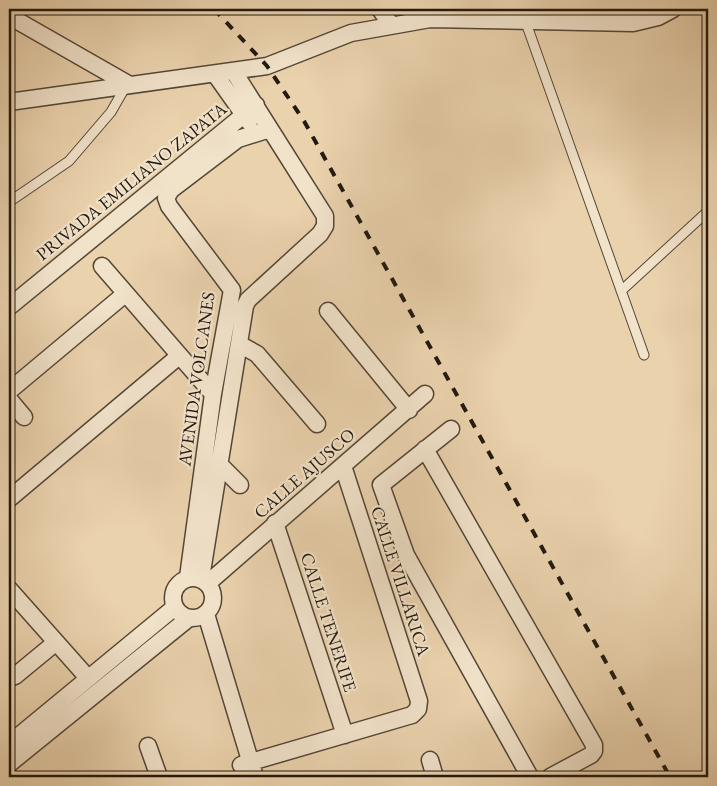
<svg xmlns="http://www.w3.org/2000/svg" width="717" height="786" font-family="'EB Garamond',serif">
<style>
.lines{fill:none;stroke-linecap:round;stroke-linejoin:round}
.service-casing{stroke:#544737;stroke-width:11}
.minor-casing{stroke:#544737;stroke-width:19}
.service{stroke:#f1e2ca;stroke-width:9}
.minor{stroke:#f1e2ca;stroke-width:16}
.rail{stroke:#221910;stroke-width:4;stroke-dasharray:9 9;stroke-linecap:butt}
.labels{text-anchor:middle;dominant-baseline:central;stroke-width:4.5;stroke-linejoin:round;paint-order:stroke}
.street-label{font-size:18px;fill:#221910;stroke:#f1e2ca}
</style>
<rect width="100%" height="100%" fill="#ead2ad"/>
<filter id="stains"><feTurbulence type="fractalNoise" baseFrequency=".004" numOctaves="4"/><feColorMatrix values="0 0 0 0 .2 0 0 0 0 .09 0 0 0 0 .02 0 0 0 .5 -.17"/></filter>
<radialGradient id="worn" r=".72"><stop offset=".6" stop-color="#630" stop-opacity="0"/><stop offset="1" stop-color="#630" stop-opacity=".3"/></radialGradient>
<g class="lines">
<g class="service-casing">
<path id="service" d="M 525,20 L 644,355
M 9,202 L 69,161 L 111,112 L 127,84
M 621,291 L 708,211"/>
</g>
<g class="minor-casing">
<path id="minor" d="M 380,9 L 391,25
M 9,16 L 128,84
M 215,74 L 249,122
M 9,102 L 267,66 L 351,33 L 430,19 L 633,23 L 658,17 L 673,9
M 102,266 L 213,394
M 9,307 L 256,105
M 328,311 L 409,410
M 239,344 L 257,354 L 317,424
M 9,391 L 125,294
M 9,399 L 24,417
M 451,429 L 381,485 L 406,555 L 530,777
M 425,449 L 594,745 L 594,751 L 591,755 L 550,777
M 220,465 L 240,485
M 9,499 L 179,356
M 275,523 L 345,735
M 188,577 L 213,394 L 232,290 L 169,206 L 166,198 L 171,190 L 238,139 L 270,129
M173 598a20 20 0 1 1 40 0a20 20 0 1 1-40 0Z
M 201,578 L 245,306 L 248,300 L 320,234 L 325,226 L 325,216 L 234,72
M 208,583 L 425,394
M 9,589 L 88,678
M 206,614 L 255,777
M 9,678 L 15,676 L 55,643
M 9,744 L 175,607
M 148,746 L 159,777
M 430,760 L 435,777
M 9,764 L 189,618
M 241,765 L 412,715 L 418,709 L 419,701 L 343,466"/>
</g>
<use href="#service" class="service"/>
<use href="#minor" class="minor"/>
<path class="rail" d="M 214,9 L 267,66 L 304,121 L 670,777"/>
</g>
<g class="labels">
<g class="street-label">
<text transform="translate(131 181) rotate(-39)">PRIVADA EMILIANO ZAPATA</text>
<text transform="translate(196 379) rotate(-82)">AVENIDA VOLCANES</text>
<text transform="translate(304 473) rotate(-41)">CALLE AJUSCO</text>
<text transform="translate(401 581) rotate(72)">CALLE VILLARICA</text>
<text transform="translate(329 622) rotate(72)">CALLE TENERIFE</text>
</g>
</g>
<rect width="717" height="786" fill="none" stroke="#ead2ad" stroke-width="30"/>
<rect x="10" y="10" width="697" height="766" fill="none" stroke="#221910" stroke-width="2.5"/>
<rect x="15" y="15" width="687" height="756" fill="none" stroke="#221910"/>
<rect width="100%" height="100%" filter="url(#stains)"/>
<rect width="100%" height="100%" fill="url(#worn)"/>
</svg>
